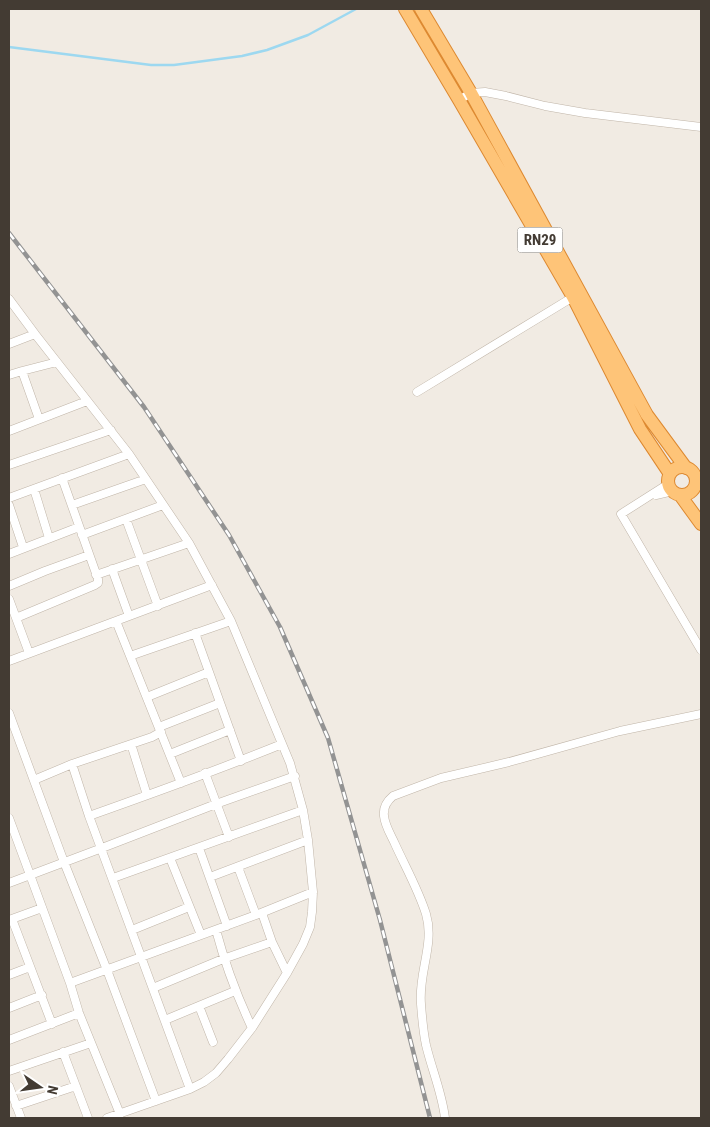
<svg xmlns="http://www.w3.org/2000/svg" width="710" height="1127" font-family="'Roboto Condensed',sans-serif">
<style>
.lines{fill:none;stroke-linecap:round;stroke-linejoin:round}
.stream{stroke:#9dd8f0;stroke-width:2.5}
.minor-casing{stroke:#c0b5a8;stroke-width:9}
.trunk-casing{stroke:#dd8931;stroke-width:14}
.minor{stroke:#fff;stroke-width:8}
.trunk{stroke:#fec478;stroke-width:12}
.rail-casing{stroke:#939393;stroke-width:4.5}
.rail{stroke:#fff;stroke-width:2.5;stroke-dasharray:8;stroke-linecap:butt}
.labels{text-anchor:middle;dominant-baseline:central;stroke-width:4;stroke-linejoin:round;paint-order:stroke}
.shield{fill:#fff;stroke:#7b7670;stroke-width:1}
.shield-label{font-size:15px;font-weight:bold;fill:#433b33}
</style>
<rect width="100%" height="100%" fill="#f1ebe3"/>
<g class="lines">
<path class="stream" d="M 9,47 L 151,65 L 174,65 L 242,56 L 267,50 L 308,35 L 356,9"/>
<g class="minor-casing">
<path id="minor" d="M 459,100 L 471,93 L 485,92 L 506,96 L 545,106 L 585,113 L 701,127
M 9,299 L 35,334 L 129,454 L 189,543 L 231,621 L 290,763 L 303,810 L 308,840 L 313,892 L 312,912 L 310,927 L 303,944 L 287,973 L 252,1028 L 228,1059 L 216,1073 L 204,1082 L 190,1089 L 107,1118
M 9,344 L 35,334
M 22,371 L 39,419
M 9,375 L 22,371 L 57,362
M 417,392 L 573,297
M 9,431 L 87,401
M 9,465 L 111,430
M 668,484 L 621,514 L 701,650
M 34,489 L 49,538
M 656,495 L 673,491
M 9,498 L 129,454
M 9,505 L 23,547
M 72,505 L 146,479
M 126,519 L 158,606
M 82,535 L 163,505
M 9,554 L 79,527
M 112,569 L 129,616
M 96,575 L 189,543
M 9,586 L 45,571 L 89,555
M 9,599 L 29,653
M 16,618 L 95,585 L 98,583 L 98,579 L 62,478
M 116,621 L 181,783
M 195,633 L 241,761
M 130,656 L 231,621
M 9,661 L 212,585
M 147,697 L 209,672
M 9,713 L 64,862 L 107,970 L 156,1101
M 159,727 L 220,703
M 131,744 L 147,795
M 170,754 L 230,730
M 72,764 L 89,816 L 190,1089
M 205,773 L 229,837
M 34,780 L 72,764 L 152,737 L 161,732
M 89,816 C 154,793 218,770 282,744
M 9,818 L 70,983 L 79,1013 L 120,1114
M 199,848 L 227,926
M 170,858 L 201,935
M 238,867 L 256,915
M 210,877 L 308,840
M 113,878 L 303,810
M 9,883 L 102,848 L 216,804 L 295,776
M 262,913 L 272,942 L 287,973
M 12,919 L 52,1024
M 9,920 L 42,908
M 132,930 L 189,907
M 216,930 C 225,964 237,996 252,1028
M 9,975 L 30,967
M 70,983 L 256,915 L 313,892
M 153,988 L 223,959 L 272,942
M 199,1006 L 213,1042
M 9,1008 L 42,995
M 165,1020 L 235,991
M 9,1040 L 79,1013
M 63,1052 L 88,1118
M 9,1071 L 91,1043
M 9,1086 L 21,1118
M 16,1106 L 76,1086
M 445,1118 C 442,1093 432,1070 426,1045 C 423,1031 422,1017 421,1004 C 418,973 435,944 426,914 C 419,891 405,866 395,844 C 391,835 385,826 384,816 C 383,808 387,801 393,796 L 441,778 L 509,762 L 620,731 L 701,714"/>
</g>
<g class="trunk-casing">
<path id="trunk" d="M 405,9 L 459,100 L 573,297 L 640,429 L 670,474
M 421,9 L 471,93 L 647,415 L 686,468
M668 481a14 14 0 1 1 28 0a14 14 0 1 1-28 0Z
M 680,495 L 701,524"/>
</g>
<use href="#minor" class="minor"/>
<use href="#trunk" class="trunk"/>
<g class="rail-casing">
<path id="rail" d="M 9,233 L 144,407 L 229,535 L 280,627 L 328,738 L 380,920 L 430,1118"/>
</g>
<use href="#rail" class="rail"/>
</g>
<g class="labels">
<rect class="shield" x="517.5" y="227.5" width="45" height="25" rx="4"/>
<g class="shield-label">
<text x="540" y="240">RN29</text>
</g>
</g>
<rect width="710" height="1127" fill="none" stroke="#433b33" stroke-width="20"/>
<g transform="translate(40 1087) rotate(103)" stroke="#ffffff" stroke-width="4" paint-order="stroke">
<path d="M0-4L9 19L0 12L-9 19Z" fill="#433b33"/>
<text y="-8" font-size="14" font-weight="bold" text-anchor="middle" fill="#433b33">N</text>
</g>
</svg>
